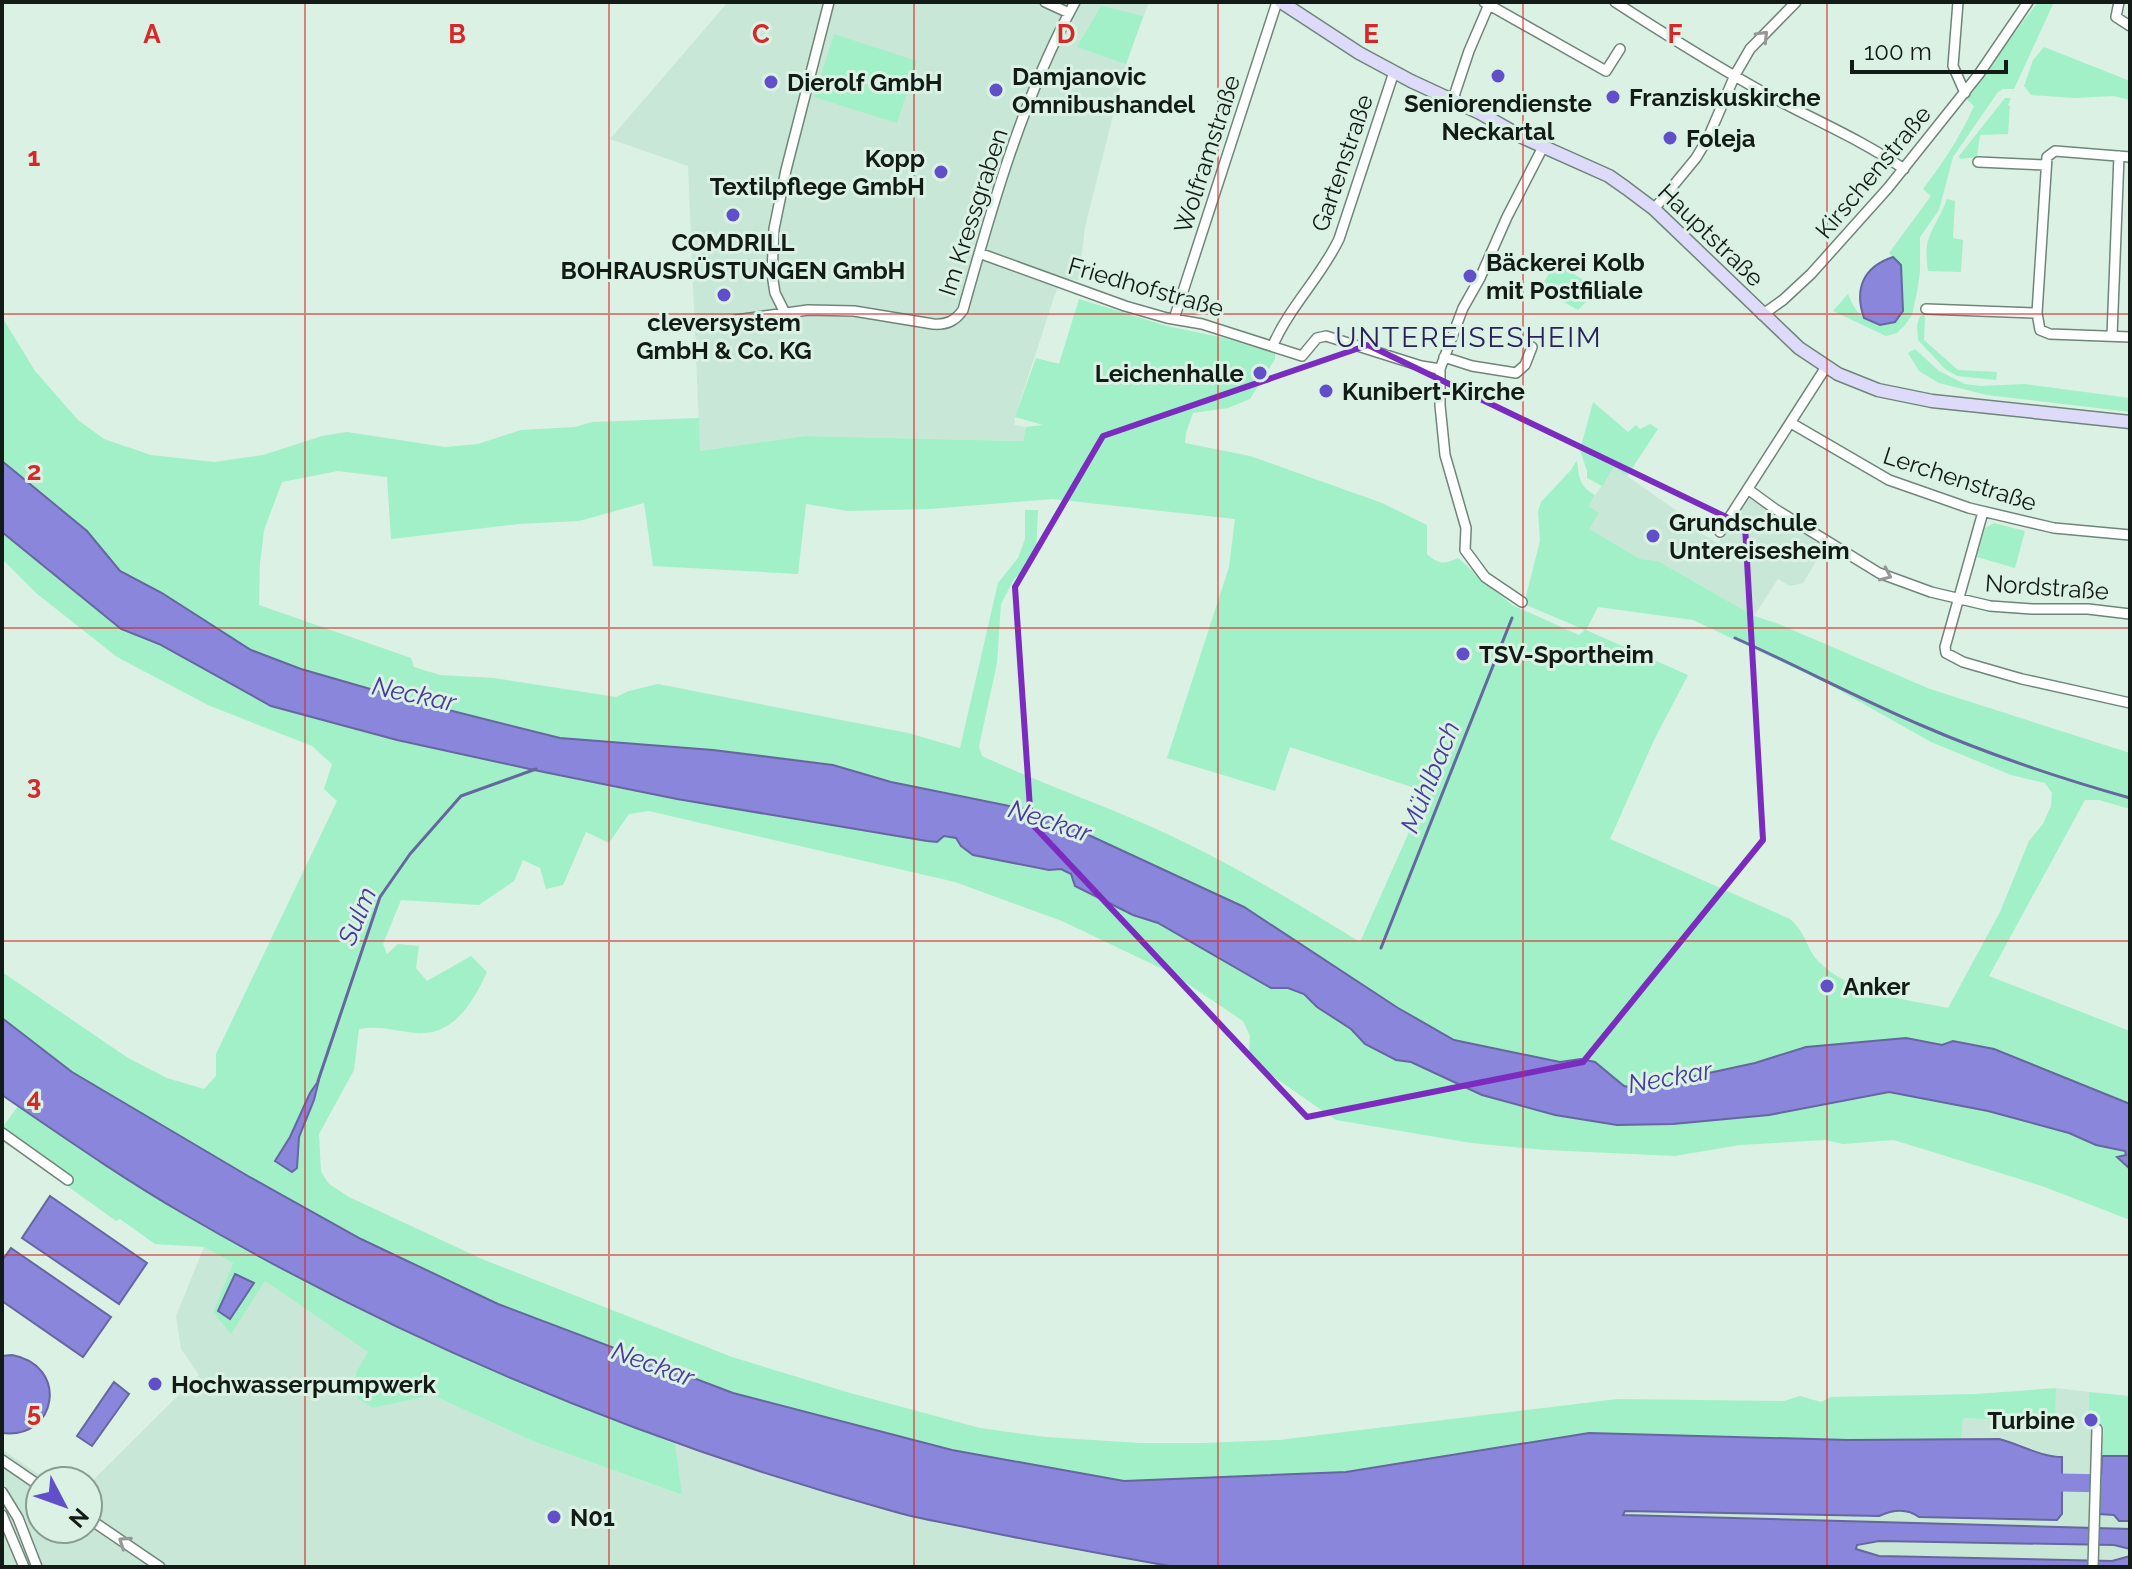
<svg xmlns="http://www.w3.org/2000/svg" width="2132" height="1569" font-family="Raleway,sans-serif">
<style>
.built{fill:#c8e7d6}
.green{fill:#a1f0c7;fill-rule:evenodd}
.water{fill:#8986db;stroke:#6666a0;stroke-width:2}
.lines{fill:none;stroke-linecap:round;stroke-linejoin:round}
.stream{stroke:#6666a0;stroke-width:3}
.river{stroke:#8986db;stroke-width:18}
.minor-casing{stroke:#70857a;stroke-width:12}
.secondary-casing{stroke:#70857a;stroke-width:15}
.minor{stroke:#fff;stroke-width:9}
.secondary{stroke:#dddbf9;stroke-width:12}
.oneway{stroke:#959896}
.marked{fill:none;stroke:#7b2cbf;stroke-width:6;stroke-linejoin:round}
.grid{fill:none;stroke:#d62828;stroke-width:2;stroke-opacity:0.55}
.poi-dot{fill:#604fc8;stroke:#daf1e4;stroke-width:3}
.labels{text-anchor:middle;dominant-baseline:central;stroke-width:6;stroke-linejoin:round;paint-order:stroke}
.poi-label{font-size:24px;font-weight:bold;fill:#131b16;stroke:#daf1e4;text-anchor:start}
.street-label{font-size:24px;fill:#131b16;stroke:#daf1e4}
.water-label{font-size:26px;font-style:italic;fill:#483a9e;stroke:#daf1e4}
.quarter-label{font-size:28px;letter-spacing:2px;fill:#28215b;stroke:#daf1e4}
.grid-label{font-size:26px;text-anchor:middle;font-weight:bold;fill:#d62828;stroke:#daf1e4;stroke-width:6;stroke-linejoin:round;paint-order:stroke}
</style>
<rect width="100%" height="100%" fill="#daf1e4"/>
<path class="built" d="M 728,2 L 1149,2 L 1126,64 L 1085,227 L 1079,280 L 1063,279 L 1055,294 L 1015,417 L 1014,425 L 1026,427 L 1023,441 L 805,436 L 700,451 L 688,166 L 610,139 Z
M 1614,467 L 1677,511 L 1680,521 L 1718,543 L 1748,497 L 1826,545 L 1803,583 L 1790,586 L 1778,579 L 1754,616 L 1658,561 L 1640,559 L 1588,529 L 1588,506 Z
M 204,1247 L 233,1263 L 213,1312 L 231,1333 L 265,1281 L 368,1352 L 356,1372 L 373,1408 L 432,1395 L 535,1442 L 681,1495 L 675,1444 L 894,1512 L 1057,1547 L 1175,1567 L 2,1567 L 2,1449 L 48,1481 L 40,1481 L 40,1529 L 88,1529 L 88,1485 L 199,1375 L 181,1349 L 176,1316 Z
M 2056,1388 L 2089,1392 L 2088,1425 L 2104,1424 L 2099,1514 L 2114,1515 L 2119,1521 L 2130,1521 L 2130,1529 L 1623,1515 L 1625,1511 L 1879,1516 L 1888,1512 L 1911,1511 L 2053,1457 L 2020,1444 L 1999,1439 L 1961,1439 L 1963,1418 L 2054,1423 Z
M 1879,1541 L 2114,1545 L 2130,1549 L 2130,1556 L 2112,1561 L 1879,1556 L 1856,1549 L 1857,1546 Z"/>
<path class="green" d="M 2038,2 L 2054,2 L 2014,89 L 2003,89 L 1998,92 L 1953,157 L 1939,210 L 1920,237 L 1920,272 L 1917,292 L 1912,315 L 1905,325 L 1897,333 L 1886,336 L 1833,311 L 1848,294 C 1857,318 1871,327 1896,322 L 1903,310 L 1893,257 L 1889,253 L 1931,196 L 1923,189 C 1942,164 1961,136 1974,106 L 1965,98 Z
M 1101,6 L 1143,16 L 1126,64 L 1077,47 Z
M 834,34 L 917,61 L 897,123 L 814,97 Z
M 2044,47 L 2130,81 L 2130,100 L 2114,96 L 2074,98 L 2031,95 L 2024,86 L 2033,60 Z
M 2005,98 L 2011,98 L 2008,105 L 2010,106 L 2008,134 L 1980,135 L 1977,157 L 1960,159 L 1959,156 Z
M 1947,199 L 1955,201 L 1953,238 L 1963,240 L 1961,272 L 1928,271 C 1922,234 1935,231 1947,199 Z
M 1555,263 L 1599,289 L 1578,310 L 1540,289 Z
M 1079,299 L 1167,326 L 1220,337 L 1275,353 L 1275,359 L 1250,399 L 1228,408 L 1193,413 L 1186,433 L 1185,443 L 1250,456 L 1382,503 L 1427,525 L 1427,554 C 1438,564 1444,565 1458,558 L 1512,605 L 1579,635 L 1585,630 L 1524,604 L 1540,541 L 1538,511 L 1541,502 L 1571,470 L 1577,460 C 1579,477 1579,486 1595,495 L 1588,506 L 1599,513 L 1589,529 L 1640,559 L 1658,561 L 1754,616 L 1776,623 L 1930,689 L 2130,753 L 2130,809 L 2099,800 L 2085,800 L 1989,976 L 2130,1031 L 2130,1104 L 1994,1049 L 1942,1045 L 1906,1038 L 1806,1047 L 1755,1063 L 1672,1081 L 1649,1090 L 1624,1086 L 1595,1062 L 1581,1059 L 1561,1062 L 1454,1040 L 1398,1008 L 1244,907 L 891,782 L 833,764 L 713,750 L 560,738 L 405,699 L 301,669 L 251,650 L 162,593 L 120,571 L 87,531 L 2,461 L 2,317 L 35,371 L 78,420 L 104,439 L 151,455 L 214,462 L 263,455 L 322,436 L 347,432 L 445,447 L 478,444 L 521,430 L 575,427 L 592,422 L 699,418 L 700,451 L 805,436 L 1023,441 L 1026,427 L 1043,425 L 1015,417 L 1036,358 L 1059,364 ZM 338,471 L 387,477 L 391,539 L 518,524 L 579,521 L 644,503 L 653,566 L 798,574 L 806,504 L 848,511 L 930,509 L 1053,499 L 1235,519 L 1229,567 L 1167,758 L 1275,791 L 1290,747 L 1427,792 L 1360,942 C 1304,908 1249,874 1190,845 C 1123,811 1050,788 982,756 L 979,746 L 997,663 L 1001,604 L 1014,579 L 1028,567 L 1036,552 L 1038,510 L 1025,510 L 1025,539 L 1018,558 L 998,583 L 960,748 L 908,733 L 658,684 L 629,691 L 616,697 L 494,678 L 440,675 L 414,667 L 411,658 L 259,605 L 260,563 L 264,530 L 282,482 ZM 1598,607 L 1693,620 L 1830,685 L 1931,742 L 2011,775 L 2045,783 L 2052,793 L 2051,806 L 2043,824 L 2029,841 L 2000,912 L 1948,1008 C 1905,999 1850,994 1818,961 C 1806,948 1807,934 1790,919 L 1610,839 L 1654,740 L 1688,675 L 1586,630 Z
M 1925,314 L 1924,340 L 1958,370 L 1997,372 L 1996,380 L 1957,376 L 1945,369 L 1918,340 L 1917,325 L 1920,316 Z
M 1915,349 L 1939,371 L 1965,384 L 1981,386 L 2024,384 L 2130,398 L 2130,412 L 1987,395 L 1939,383 L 1919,371 L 1908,353 Z
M 1593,402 L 1628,432 L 1636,425 L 1640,429 L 1650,424 L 1658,429 L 1627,476 L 1614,467 L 1602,486 L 1587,478 L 1587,471 L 1580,450 Z
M 1994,523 L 2025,531 L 2015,568 L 1977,557 L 1985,528 Z
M 2,532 L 121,629 L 397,740 L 677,799 L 927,841 L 937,842 L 944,836 L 956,838 L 961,846 L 973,855 L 1049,870 L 1061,869 L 1133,915 L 1158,923 L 1271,988 L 1288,988 L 1304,994 L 1317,1007 L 1351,1029 L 1365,1044 L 1396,1060 L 1411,1062 L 1482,1095 L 1555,1115 L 1617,1125 L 1889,1092 L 1988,1111 L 2069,1133 L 2096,1145 L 2125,1151 L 2126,1155 L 2118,1158 L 2130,1169 L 2130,1220 L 2042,1186 L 1894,1140 L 1843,1144 L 1825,1140 L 1740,1145 L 1675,1156 L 1546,1150 L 1471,1143 L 1336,1120 L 1264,1070 L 1249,1053 L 1250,1036 L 1243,1021 L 1173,974 L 1062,921 L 955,882 L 649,811 L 629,814 L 609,843 L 586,832 L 563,885 L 546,889 L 540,868 L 523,860 L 514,881 L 479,905 L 401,900 L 383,944 L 387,954 L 398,944 L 419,946 L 416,968 L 427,981 L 471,956 L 487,972 C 473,1002 454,1036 416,1033 C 395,1031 379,1025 359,1029 L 354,1070 L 319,1134 L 321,1172 L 329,1184 L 349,1197 L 482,1259 L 732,1357 L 850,1393 L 980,1428 L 1045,1437 L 1140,1443 L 1204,1443 L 1278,1440 L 1618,1399 L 1784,1401 L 1800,1396 L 1821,1402 L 1831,1397 L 1976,1394 L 2056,1388 L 2055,1423 L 1963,1418 L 1961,1439 L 1848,1440 L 1346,1472 L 1124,1481 L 952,1450 L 733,1393 L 498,1304 L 361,1239 L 248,1176 L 72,1072 L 2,1018 L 2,972 L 128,1058 L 167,1078 L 204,1089 L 216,1076 L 216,1054 L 337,801 L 324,789 L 332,764 L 312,746 L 208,705 L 117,657 L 36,593 L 2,559 Z
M 18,1106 L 97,1161 L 186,1215 L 347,1301 L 675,1444 L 682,1495 L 535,1442 L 432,1395 L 373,1408 L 357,1398 L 356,1372 L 368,1352 L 265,1281 L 231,1334 L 213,1312 L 233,1263 L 204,1247 L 155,1244 L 120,1219 L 116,1221 L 2,1139 L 2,1128 Z
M 2089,1392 L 2130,1396 L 2130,1456 L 2102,1456 L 2104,1425 L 2088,1425 Z"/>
<path class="water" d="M 1893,257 L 1901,265 L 1903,311 L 1895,322 L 1880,325 L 1864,318 C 1854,289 1863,267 1893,257 Z
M 2,461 L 87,531 L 120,571 L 162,593 L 251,650 L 301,669 L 405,699 L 560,738 L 713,750 L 833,765 L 891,782 L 1039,812 L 1244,907 L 1398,1008 L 1454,1040 L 1560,1062 L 1581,1059 L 1595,1062 L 1624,1086 L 1649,1090 L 1672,1081 L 1755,1063 L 1806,1047 L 1906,1038 L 1942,1045 L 1953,1041 L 1994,1049 L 2130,1104 L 2130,1169 L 2117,1157 L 2126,1155 L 2125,1151 L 2096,1145 L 2069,1133 L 1988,1111 L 1889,1092 L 1769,1115 L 1673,1124 L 1617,1125 L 1555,1115 L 1482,1095 L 1411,1062 L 1396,1060 L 1365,1044 L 1351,1029 L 1317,1007 L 1304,994 L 1288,988 L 1271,988 L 1158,923 L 1133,915 L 1075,886 L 1071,874 L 1061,869 L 1049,870 L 973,855 L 961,846 L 956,838 L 944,836 L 937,842 L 927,841 L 677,799 L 534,770 L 397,740 L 271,706 L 159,644 L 121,629 L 2,532 Z
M 2,1018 L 72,1072 L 248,1176 L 361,1239 L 498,1304 L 733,1393 L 952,1450 L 1124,1481 L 1346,1472 L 1589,1433 L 1848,1440 L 1999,1439 C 2020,1444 2040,1457 2062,1457 L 2062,1514 L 2057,1520 L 1919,1517 C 1907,1508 1892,1510 1879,1516 L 1625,1511 L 1623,1515 L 2130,1529 L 2130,1549 L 2114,1545 L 1879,1541 L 1857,1545 L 1856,1549 L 1879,1556 L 2112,1561 L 2130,1556 L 2130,1567 L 1175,1567 C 1108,1555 1041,1543 974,1529 C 947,1523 919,1519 892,1511 C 646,1443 405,1343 184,1214 C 122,1178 62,1136 2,1095 Z
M 319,1080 L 314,1100 L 299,1137 L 297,1168 L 292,1172 L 275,1161 L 290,1137 L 310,1093 Z
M 50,1196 L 147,1263 L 119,1304 L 22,1238 Z
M 11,1248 L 111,1317 L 83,1357 L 2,1301 L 2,1261 Z
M 235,1274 L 254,1283 L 230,1319 L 218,1311 Z
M 12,1355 C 69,1365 58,1440 2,1433 L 2,1356 Z
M 114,1382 L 129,1394 L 92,1446 L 77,1436 Z
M 2102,1456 L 2130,1456 L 2130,1521 L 2119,1521 L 2114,1515 L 2099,1514 Z"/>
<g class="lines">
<path class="stream" d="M 1735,638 C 1798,666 1859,699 1923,726 C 1990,755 2059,778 2130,798
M 1381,948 L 1512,618
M 318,1081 L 380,897 L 410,854 L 461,796 L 536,769"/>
<path class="river" d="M 2038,1482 L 2130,1484"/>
<g class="minor-casing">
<path id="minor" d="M 1045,2 L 1069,13
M 1484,2 L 1606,71 L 1620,49
M 1615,2 C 1660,31 1706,60 1752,86 C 1802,115 1856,136 1904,169
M 1958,2 L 1953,66 L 1965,93
M 2119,2 L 2116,17 L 2130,26
M 1453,99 L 1469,51 L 1490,2
M 2130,157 L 2055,151 L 2047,157 L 2037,313 L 2040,330 L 2050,334 L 2130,337
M 1978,162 L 2046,165
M 1654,209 L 1696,158 L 1708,138 L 1735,75 L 1750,49 L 1796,2
M 979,253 L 1125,306 L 1167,318 L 1202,324 L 1302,356 L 1317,338 L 1326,336 L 1421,366 L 1440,369
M 1926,309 L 2037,313
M 785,313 L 775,293 L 772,274 L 774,229 L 786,170 L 829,2
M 1762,315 L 1783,300 L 1811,274 L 1888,188 L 1979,74 L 2028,2
M 1174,319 L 1277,2
M 736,320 L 808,310 L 854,311 L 933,324 C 947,325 955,321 963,310 C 992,206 1023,97 1075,2
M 2112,336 L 2119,156
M 1273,345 C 1290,306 1321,277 1339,239 L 1394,72
M 1444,357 L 1472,366 L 1516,373 L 1525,365 L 1532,347
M 1791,423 L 1889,480 L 1969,508 L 2054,528 L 2130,535
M 1749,490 L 1775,509 L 1879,573 L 1931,592 L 1990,606 L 2032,609 L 2088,609 L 2130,614
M 1983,512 L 1945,647 L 1946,653 L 1963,662 L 2022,679 L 2130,703
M 1720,532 L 1826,367
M 1522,602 L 1485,577 L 1465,550 L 1466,528 L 1445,455 L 1440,405 L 1440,369 L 1463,308 L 1480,278 L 1507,217 L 1543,147
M 2,1133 L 68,1180
M 2,1460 L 40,1486
M 2,1492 L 18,1518 L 37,1567
M 2,1515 L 24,1567
M 88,1518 L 160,1567
M 2093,1567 L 2097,1429"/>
</g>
<g class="secondary-casing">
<path id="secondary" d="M 1281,2 L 1359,53 L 1411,81 L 1480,113 L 1524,138 L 1609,176 L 1626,188 L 1654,209 L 1799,348 L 1838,374 L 1878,390 L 1932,401 L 2130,422"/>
</g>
<use href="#minor" class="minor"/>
<use href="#secondary" class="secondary"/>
</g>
<defs><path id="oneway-chevron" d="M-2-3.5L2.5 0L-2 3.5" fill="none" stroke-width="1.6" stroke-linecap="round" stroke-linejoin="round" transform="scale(2)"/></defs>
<g class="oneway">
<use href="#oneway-chevron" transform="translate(1763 36) rotate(-46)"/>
<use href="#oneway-chevron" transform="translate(1886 575) rotate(24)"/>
<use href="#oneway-chevron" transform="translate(124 1542) rotate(-146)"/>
</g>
<path class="marked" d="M 1368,345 L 1745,526 L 1763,840 L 1583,1062 L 1307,1117 L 1031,823 L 1015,587 L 1103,436 Z"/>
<path class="grid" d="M 305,2 L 305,1567M 609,2 L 609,1567M 914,2 L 914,1567M 1218,2 L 1218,1567M 1523,2 L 1523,1567M 1827,2 L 1827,1567M 2,314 L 2130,314M 2,628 L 2130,628M 2,941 L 2130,941M 2,1255 L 2130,1255"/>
<g class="poi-dot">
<circle cx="1498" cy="76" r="8"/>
<circle cx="771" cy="82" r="8"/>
<circle cx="996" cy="90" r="8"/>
<circle cx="1613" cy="97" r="8"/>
<circle cx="1670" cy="138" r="8"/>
<circle cx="941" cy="172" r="8"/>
<circle cx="733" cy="215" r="8"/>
<circle cx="1470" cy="276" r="8"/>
<circle cx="724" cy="295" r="8"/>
<circle cx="1260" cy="373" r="8"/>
<circle cx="1326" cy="391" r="8"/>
<circle cx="1653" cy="536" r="8"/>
<circle cx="1463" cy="654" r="8"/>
<circle cx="1827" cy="986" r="8"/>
<circle cx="155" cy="1384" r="8"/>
<circle cx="2091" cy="1420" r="8"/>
<circle cx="554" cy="1517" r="8"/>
</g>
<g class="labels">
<g class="poi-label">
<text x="1012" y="76">Damjanovic<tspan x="1012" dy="28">Omnibushandel</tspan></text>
<text x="787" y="82">Dierolf GmbH</text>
<text x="1629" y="97">Franziskuskirche</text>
<text x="1498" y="103" text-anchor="middle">Seniorendienste<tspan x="1498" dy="28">Neckartal</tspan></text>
<text x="1686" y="138">Foleja</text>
<text x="925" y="158" text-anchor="end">Kopp<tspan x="925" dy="28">Textilpflege GmbH</tspan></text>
<text x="733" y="242" text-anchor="middle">COMDRILL<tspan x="733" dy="28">BOHRAUSRÜSTUNGEN GmbH</tspan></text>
<text x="1486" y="262">Bäckerei Kolb<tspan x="1486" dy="28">mit Postfiliale</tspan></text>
<text x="724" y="322" text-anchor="middle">cleversystem<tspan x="724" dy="28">GmbH &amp; Co. KG</tspan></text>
<text x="1244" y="373" text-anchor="end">Leichenhalle</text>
<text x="1342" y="391">Kunibert-Kirche</text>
<text x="1669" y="522">Grundschule<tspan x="1669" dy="28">Untereisesheim</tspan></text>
<text x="1479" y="654">TSV-Sportheim</text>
<text x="1843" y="986">Anker</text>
<text x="171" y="1384">Hochwasserpumpwerk</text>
<text x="2075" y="1420" text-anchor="end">Turbine</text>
<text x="570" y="1517">N01</text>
</g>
<g class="street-label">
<text transform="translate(1207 154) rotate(-72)">Wolframstraße</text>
<text transform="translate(1342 163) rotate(-71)">Gartenstraße</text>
<text transform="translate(1873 172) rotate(-50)">Kirschenstraße</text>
<text transform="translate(973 212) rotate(-72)">Im Kressgraben</text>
<text transform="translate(1711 235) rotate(44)">Hauptstraße</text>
<text transform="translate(1146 287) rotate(16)">Friedhofstraße</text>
<text transform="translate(1960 479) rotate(18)">Lerchenstraße</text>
<text transform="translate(2047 587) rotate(4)">Nordstraße</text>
</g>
<g class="water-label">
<text transform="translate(414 694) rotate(12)">Neckar</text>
<text transform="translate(1430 777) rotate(-68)">Mühlbach</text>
<text transform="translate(1050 821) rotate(18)">Neckar</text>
<text transform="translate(357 916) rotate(-67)">Sulm</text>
<text transform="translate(1670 1077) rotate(-10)">Neckar</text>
<text transform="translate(653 1364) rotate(20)">Neckar</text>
</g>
<g class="quarter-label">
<text x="1469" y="337">UNTEREISESHEIM</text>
</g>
</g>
<g class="grid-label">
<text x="152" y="43">A</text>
<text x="457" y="43">B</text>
<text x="761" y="43">C</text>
<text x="1066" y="43">D</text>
<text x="1371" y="43">E</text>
<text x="1675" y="43">F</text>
<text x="34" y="166">1</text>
<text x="34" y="480">2</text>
<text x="34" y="794">3</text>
<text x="34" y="1107">4</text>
<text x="34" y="1421">5</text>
</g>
<rect width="2132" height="1569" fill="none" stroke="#131b16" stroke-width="8"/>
<g transform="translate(64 1505) rotate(131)"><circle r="38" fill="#daf1e4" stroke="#8a9b92" stroke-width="2"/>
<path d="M0-6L14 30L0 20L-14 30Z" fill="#604fc8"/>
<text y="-12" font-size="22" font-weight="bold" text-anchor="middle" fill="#131b16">N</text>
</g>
<path d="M1852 60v12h154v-12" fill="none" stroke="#131b16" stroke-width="4"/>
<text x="1864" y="60" font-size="24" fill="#131b16" stroke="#daf1e4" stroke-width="6" paint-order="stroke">100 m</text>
</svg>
